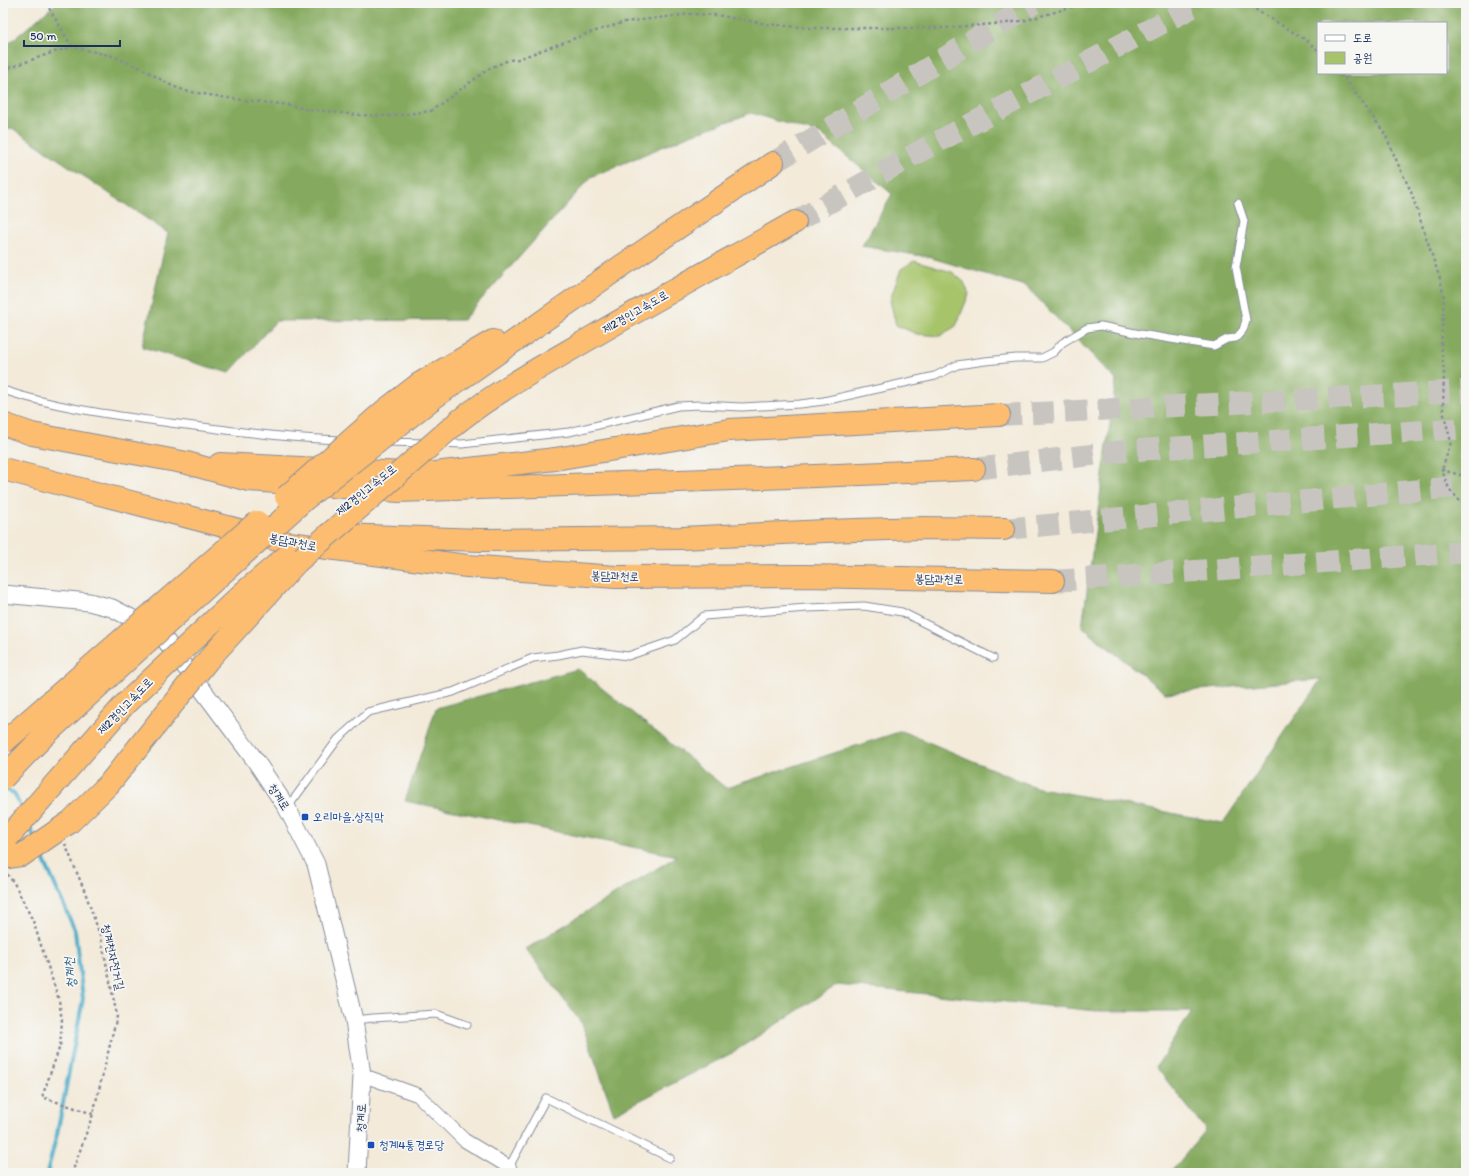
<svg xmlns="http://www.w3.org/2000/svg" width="1469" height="1176" font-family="Itim,'Poor Story',sans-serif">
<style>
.green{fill:#a7c46b;stroke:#617a64}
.forest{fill:#85aa5f;stroke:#506c5e;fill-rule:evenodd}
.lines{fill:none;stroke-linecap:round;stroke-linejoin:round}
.stream{stroke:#4badca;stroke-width:4}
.trunk-tunnel{stroke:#c8c5c0;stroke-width:22;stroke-dasharray:22 11;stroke-linecap:butt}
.motorway-tunnel{stroke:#c8c5c0;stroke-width:22;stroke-dasharray:22 11;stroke-linecap:butt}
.service-casing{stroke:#878c9c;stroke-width:9}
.minor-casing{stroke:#878c9c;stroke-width:15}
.tertiary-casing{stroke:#878c9c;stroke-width:19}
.trunk-casing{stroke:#878c9c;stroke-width:24}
.motorway-casing{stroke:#878c9c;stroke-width:24}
.path{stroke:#878c9c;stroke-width:2.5;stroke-dasharray:3 3;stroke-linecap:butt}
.service{stroke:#fff;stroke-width:7}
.minor{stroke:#fff;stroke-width:13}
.tertiary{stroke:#fff;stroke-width:17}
.trunk{stroke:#fcbd6f;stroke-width:22}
.motorway{stroke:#fcbd6f;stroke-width:22}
.motorway-bridge-casing{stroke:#878c9c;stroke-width:24;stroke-linecap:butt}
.motorway-bridge{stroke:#fcbd6f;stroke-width:22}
.transit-dot{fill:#1a4fb4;stroke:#f6f6f2;stroke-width:1.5}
.labels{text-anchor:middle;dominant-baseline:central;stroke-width:3.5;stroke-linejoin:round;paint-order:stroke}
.street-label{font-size:12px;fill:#1b2f5e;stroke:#f6f6f2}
.transit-label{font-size:12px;fill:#164399;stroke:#f6f6f2;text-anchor:start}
.water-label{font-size:13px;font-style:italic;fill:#2c5b84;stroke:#f6f6f2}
</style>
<rect width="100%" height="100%" fill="#f6f6f2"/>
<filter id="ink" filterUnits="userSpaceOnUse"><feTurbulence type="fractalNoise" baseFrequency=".025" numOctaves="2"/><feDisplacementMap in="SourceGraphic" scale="8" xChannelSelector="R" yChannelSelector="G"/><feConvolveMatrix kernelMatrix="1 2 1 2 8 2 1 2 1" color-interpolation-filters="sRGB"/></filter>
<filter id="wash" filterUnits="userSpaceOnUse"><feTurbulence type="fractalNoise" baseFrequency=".012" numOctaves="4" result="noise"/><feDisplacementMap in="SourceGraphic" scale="16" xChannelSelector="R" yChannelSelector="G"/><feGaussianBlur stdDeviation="0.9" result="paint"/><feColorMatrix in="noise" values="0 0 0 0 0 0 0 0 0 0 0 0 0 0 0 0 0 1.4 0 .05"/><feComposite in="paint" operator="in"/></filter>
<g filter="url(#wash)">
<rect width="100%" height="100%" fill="#f3ead9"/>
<path class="green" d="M 914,261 L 952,272 L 964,282 L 969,294 L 956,326 L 940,336 L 917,334 L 896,325 L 890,300 L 901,269 Z"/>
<path class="forest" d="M 57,3 L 1466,3 L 1466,1173 L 1170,1173 L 1206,1130 L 1156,1067 L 1192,1011 L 1097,1011 L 837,985 L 732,1053 L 614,1114 L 582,1024 L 526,949 L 677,856 L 405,801 L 436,708 L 578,669 L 726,788 L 902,731 L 1035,787 L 1223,823 L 1321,679 L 1165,693 L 1082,627 L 1116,380 L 1026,286 L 928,257 L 862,246 L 892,194 L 820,134 L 751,113 L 688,136 L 591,177 L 463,320 L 276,321 L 229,373 L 142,347 L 168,233 L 12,128 L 3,131 L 3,48 ZM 1318,23 L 1446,23 L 1446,73 L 1318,73 Z"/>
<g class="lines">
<path class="stream" d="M 3,789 L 14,793 L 22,810
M 29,825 L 35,839
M 40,851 L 75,931 L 83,999 L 57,1134 L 47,1173"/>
</g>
</g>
<g filter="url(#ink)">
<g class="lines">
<path class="trunk-tunnel" d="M 999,415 L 1466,391
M 974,469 L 1124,451 L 1466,428
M 1004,529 L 1466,486
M 1053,581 L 1466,552"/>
<path class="motorway-tunnel" d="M 773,163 L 1034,3
M 795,222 L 924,149 L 1200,3"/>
<g class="service-casing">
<path id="service" d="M 3,390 C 57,408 114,415 170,423 C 227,430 284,438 342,440
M 387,442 L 426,443
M 441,443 L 462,444 L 569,432 L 678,406 L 700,405 L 742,407 L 800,404 L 824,401 L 935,376 L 957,365 L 985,361 L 1016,358 L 1042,358 L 1054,352 L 1062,343 L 1087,328 L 1101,326 L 1140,334 L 1214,346 L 1227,339 L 1236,338 L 1243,330 L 1246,320 L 1236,267 L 1244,221 L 1238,203
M 288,807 L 338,739 L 368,712 L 453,692 L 533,658 L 558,655 L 582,650 L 628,656 L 675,640 L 704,616 L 807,608 L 864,606 L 902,612 L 993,658
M 355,1020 L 373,1018 L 436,1014 L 467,1025
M 509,1167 L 546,1098 L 670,1158"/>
</g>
<g class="minor-casing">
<path id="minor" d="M 362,1075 L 418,1095 L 464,1140 L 509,1167 L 512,1173"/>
</g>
<g class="tertiary-casing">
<path id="tertiary" d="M 3,594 L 89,602 L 112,608 L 160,633 L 255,760 L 287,808 L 316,864 L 354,1020 L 362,1075 L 357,1173"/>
</g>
<g class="trunk-casing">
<path id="trunk" d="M 3,424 L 32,434 L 187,463 L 248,480 L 399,491 L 816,476 L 974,469
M 220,464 L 426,474 L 555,459 L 729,430 L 999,415
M 3,469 L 289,543 L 467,566 L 616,577 L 805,576 L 1053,581
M 329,534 L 341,535 L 480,540 L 682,538 L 825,531 L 922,528 L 1004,529"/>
</g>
<g class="motorway-casing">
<path id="motorway" d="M 419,384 L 493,341
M 432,399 L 620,267 L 773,163
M 460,420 C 502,388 548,363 594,336 C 660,297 728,260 795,222"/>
</g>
<path class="path" d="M 46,3 L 72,47 L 113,56 L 143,69 L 172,86 L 186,91 L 234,99 L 289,105 L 306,109 L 358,115 L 390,116 L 431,111 L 490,68 L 509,60 L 518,59 L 589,33 L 625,22 L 691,14 L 716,15 L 767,24 L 810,28 L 942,28 L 1007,23 L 1027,20 L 1086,3
M 1245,3 L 1306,40 L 1318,50
M 3,70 L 54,52 L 72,47
M 1341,73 L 1385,134 L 1401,171 L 1410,189 L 1440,279 L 1444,297 L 1441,346 L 1444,370 L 1443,411 L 1451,442 L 1442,470
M 1466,470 L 1460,475 L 1442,470 L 1449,489 L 1466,508
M 65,844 L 85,892 L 101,938 L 117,1016 L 93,1114 L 72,1173
M 7,874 L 14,883 L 33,921 L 59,1000 L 62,1021 L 60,1046 L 42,1097 L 93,1114"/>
<use href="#service" class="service"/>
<use href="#minor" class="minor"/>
<use href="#tertiary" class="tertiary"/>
<use href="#trunk" class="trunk"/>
<use href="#motorway" class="motorway"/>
<g class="motorway-bridge-casing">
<path id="motorway-bridge" d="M 286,497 L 384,411 L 419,384
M 3,743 L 257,522
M 3,778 L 43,737 L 217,578 L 305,499 L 432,399
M 3,843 L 125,704 L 243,593 L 287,556
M 3,858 L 22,855 L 70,822 L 109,784 L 208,660 L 296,563 L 460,420"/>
</g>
<use href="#motorway-bridge" class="motorway-bridge"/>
</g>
</g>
<g class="transit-dot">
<rect x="301" y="813" width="8" height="8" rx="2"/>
<rect x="367" y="1141" width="8" height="8" rx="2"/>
</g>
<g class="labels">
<g class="street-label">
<text transform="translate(635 312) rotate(-30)">제2경인고속도로</text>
<text transform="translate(366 490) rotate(-39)">제2경인고속도로</text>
<text transform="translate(293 542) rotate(11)">봉담과천로</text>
<text transform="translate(615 576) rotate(2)">봉담과천로</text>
<text transform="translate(939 579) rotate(1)">봉담과천로</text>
<text transform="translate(125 706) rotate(-46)">제2경인고속도로</text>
<text transform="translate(279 797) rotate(57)">청계로</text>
<text transform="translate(113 957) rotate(77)">청계천자전거길</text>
<text transform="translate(361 1118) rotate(-88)">청계로</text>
</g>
<g class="transit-label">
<text x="313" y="817">오리마을.상직막</text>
<text x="379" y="1145">청계4통경로당</text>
</g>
<g class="water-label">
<text transform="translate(70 973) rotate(-96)">청계천</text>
</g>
</g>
<rect width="1469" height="1176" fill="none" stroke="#f6f6f2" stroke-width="16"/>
<rect x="1317" y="22" width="130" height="52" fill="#f6f6f2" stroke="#9ea6b7"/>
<rect x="1325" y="35" width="20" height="6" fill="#ffffff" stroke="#9ea6b7"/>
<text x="1353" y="42" font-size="12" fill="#1b2f5e">도로</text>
<rect x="1325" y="52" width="20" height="12" fill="#a7c46b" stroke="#9ea6b7"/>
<text x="1353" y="62" font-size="12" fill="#1b2f5e">공원</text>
<path d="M24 40v6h96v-6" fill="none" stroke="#1b2f5e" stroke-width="2"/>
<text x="30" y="40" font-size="12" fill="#1b2f5e" stroke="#f6f6f2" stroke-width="3" paint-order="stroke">50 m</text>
</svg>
